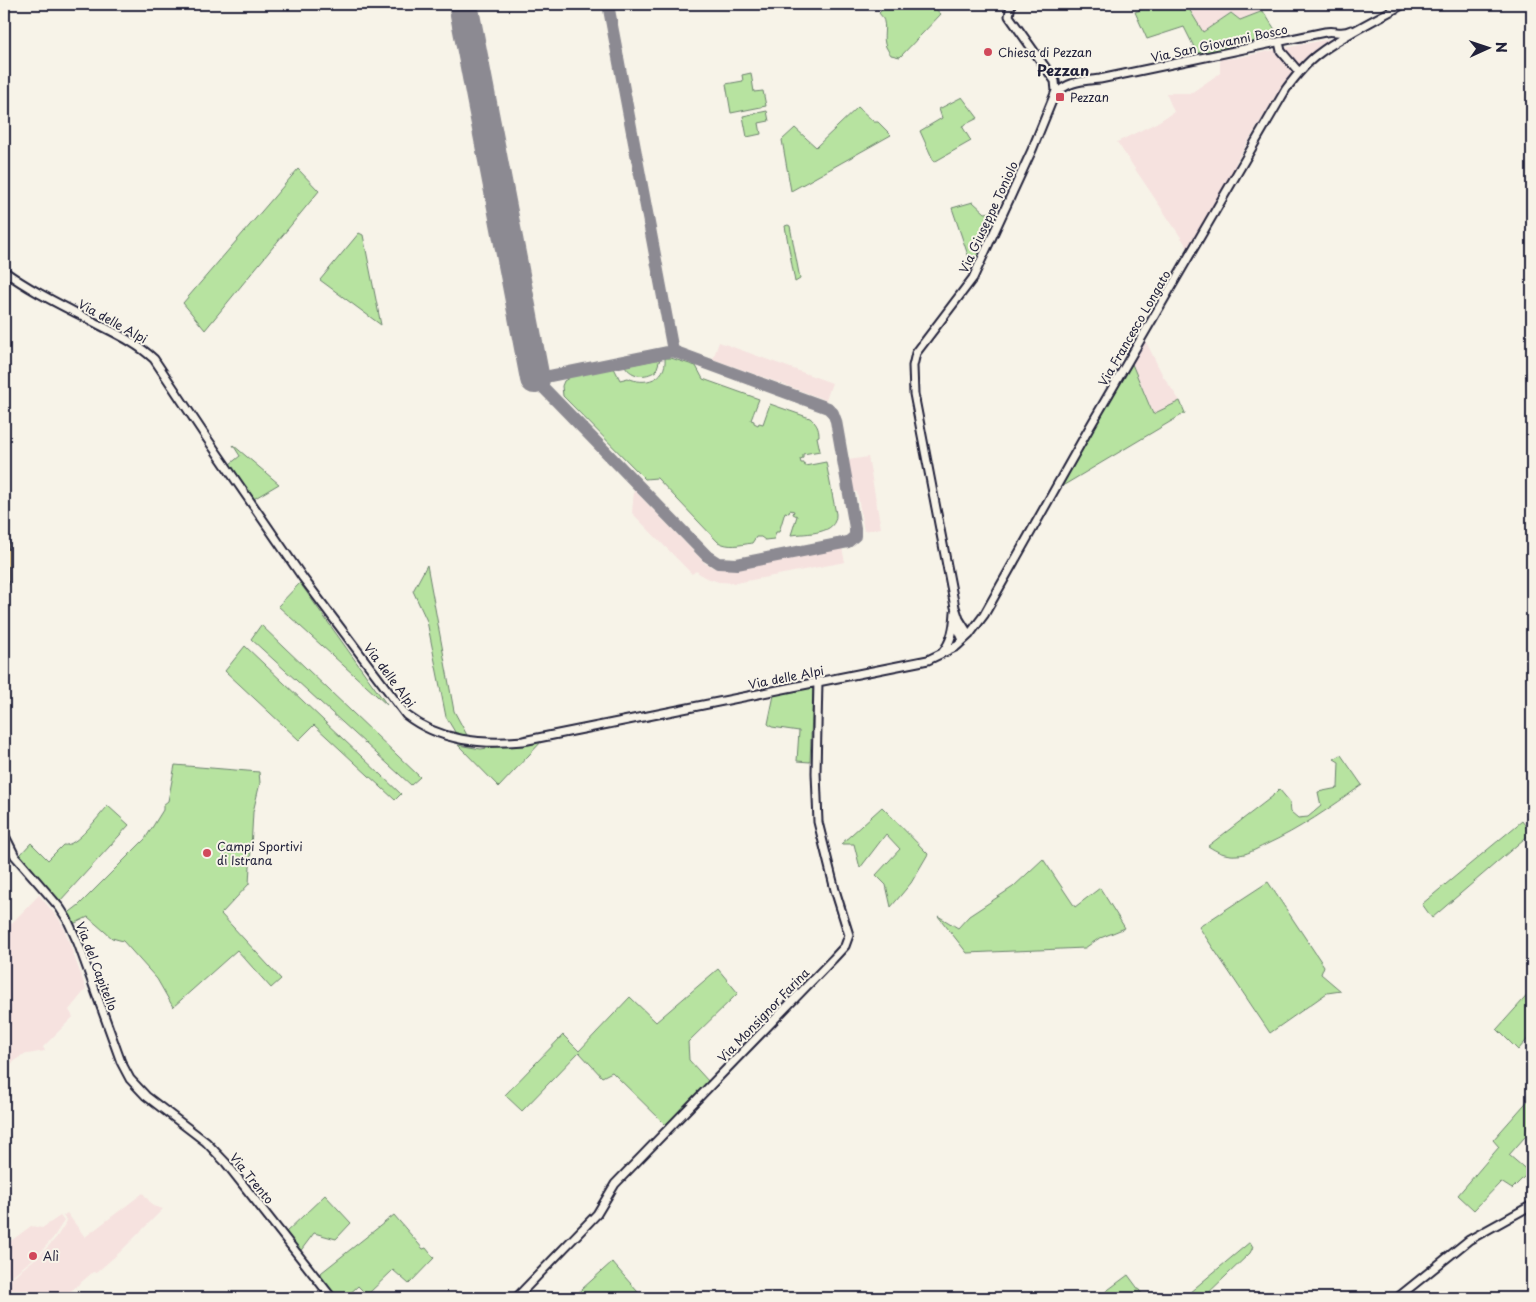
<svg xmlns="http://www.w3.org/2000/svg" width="1536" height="1302" font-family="'Playpen Sans',sans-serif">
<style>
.built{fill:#f6e2df}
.green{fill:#b7e3a0;stroke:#6c826e}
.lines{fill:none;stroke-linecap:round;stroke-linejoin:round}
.taxiway{stroke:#8c8a92;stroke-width:12}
.runway{stroke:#8c8a92;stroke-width:30}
.secondary-casing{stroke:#22223b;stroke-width:11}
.primary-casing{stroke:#22223b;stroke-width:11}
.secondary{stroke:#f7f3e8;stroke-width:7}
.primary{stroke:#fcde96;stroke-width:8}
.poi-dot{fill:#d1495b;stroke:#f7f3e8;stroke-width:2}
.labels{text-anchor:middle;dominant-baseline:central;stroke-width:4;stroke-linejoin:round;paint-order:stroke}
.street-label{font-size:12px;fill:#22223b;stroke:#f7f3e8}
.poi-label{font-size:12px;fill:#22223b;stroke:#f7f3e8;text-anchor:start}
.quarter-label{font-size:15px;font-weight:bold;fill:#22223b;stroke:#f7f3e8}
</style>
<rect width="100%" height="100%" fill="#f7f3e8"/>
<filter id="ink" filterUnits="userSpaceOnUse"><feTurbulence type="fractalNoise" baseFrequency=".02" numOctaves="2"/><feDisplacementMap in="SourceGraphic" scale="10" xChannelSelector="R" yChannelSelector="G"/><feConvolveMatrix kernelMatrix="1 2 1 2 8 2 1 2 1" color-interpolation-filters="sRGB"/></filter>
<g filter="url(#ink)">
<path class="built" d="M 1186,4 L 1257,4 L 1263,11 L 1240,20 L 1231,13 L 1203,32 Z
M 1329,39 L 1331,43 L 1310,55 L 1282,85 L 1236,162 L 1234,169 L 1188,248 L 1117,142 L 1156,123 L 1174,112 L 1166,93 L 1191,93 L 1220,73 L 1220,59 L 1235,58 Z
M 1145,340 L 1163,376 L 1180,401 L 1154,414 L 1132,364 Z
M 719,342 L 832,383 L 826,400 L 713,359 Z
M 868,457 L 881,528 L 864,531 L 857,492 L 854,492 L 848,460 Z
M 634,490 L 705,563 L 714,568 L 738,568 L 842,548 L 845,562 L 736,583 L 719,582 L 704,577 L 696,571 L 692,574 L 632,513 Z
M 39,895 L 59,919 L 64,928 L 86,989 L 69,1010 L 73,1017 L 43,1047 L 45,1051 L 22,1055 L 4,1070 L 4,931 Z
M 143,1193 L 153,1206 L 163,1209 L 120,1252 L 96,1273 L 93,1272 L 63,1298 L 4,1298 L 4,1284 L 41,1254 L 56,1238 L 67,1221 L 63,1216 L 67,1213 L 85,1237 Z
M 60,1216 L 64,1221 L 53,1238 L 38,1255 L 4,1282 L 4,1246 L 31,1226 L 42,1228 Z"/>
<path class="green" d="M 888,4 L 930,4 L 941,14 L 900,57 L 891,55 C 889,52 886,48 885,44 C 882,33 889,23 879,13 Z
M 1156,4 L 1186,4 L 1203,32 L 1231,13 L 1240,20 L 1263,11 L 1283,42 L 1234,52 L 1198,55 L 1184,27 L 1147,39 L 1135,12 Z
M 751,73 L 754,92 L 763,91 L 766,106 L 731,113 L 726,84 L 743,81 L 742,75 Z
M 962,97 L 978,118 L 962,126 L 971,141 L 934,162 L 920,131 L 942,118 L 939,109 Z
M 858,107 L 874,122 L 878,122 L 891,135 L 791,191 L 782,140 L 795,128 L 816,147 Z
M 767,111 L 769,121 L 759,123 L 761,134 L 747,137 L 743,116 Z
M 298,169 L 319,191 L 205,330 L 183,303 Z
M 973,202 L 985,213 L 998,211 L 972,267 L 952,208 Z
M 788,225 L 790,226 L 800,279 L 795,282 L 785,226 Z
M 359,233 L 363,235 L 381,325 L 320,280 Z
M 665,358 L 671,358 L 696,366 L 703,379 L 759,399 L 751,420 L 754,421 L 754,423 L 758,425 L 759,423 L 763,424 L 770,404 L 810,418 C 816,423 819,428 819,436 L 817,437 L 820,451 L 803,454 L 803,458 L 800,459 L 801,463 L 804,463 L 805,466 L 826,462 L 836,514 C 837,535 807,533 791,535 L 797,516 L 793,514 L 794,511 L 790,510 L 789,513 L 785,512 L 779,532 L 776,532 L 774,539 L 765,540 L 761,537 L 756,537 L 752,543 C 739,545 729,548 718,542 L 657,478 L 645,479 L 563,396 L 562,386 L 564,381 L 572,376 L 614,368 L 620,380 L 628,378 C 644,386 667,380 665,358 Z
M 660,359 L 656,371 C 645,378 632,377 625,366 Z
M 1132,364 L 1153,414 L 1180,401 L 1185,413 L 1059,488 Z
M 233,445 L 279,484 L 252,500 L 230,464 L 240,456 Z
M 427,565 L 454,711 L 468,737 L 468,739 L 458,737 L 446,717 L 427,621 L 413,591 Z
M 300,583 L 387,705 L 278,606 Z
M 261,625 L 420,777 L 411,785 L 251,639 Z
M 245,646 L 401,794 L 395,800 L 314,725 L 299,740 L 225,671 Z
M 813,687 L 810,762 L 797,761 L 799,731 L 772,727 L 768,724 L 774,695 Z
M 543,740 L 499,787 L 458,745 L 481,749 Z
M 1341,755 L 1362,785 C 1330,808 1300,829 1265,845 C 1256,849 1247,855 1237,855 C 1226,856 1217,852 1208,846 L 1273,796 L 1273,795 L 1279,789 L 1290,802 L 1291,812 L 1298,818 L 1308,817 L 1321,806 L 1318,792 L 1338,788 L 1339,762 L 1334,759 Z
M 175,765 L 259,772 L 260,783 L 253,812 L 249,884 L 221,914 L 281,979 L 271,988 L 237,950 L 173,1007 L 157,979 L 123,941 L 112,938 L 88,917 L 71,925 L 66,915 L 79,905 L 145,839 L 163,810 L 163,805 L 168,801 Z
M 108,806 L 129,825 L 60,901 L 20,855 L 31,843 L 48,860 L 63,845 C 76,848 98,816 108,806 Z
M 882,807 L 928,854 L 911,883 L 891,907 L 886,885 L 876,875 L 900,849 L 886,834 L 860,868 L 854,844 L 841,844 Z
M 1522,821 L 1531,833 L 1432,918 L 1422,904 Z
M 1043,859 L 1075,907 L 1100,888 L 1125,928 L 1098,939 L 1085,948 L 967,953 L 938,916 L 958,928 L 969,916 L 1013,887 Z
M 1268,882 L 1324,966 L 1321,974 L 1341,991 L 1327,993 L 1270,1033 L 1199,927 Z
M 718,969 L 738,993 L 688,1042 L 689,1060 L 709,1082 L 667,1126 L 612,1072 L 602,1077 L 579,1052 L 522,1111 L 505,1095 L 563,1035 L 579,1051 L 630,997 L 656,1022 Z
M 1532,990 L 1532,1034 L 1518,1050 L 1497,1029 Z
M 1532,1096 L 1532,1129 L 1509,1155 L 1529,1172 L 1512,1189 L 1501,1182 L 1474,1210 L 1458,1195 L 1499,1147 L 1493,1140 Z
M 325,1195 L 351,1223 L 336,1239 L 314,1233 L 299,1253 L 284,1234 Z
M 394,1215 L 423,1249 L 426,1248 L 434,1258 L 409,1284 L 393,1270 L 367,1295 L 358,1286 L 345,1298 L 336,1298 L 317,1276 Z
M 1250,1242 L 1253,1247 L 1250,1253 L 1203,1298 L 1183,1298 Z
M 612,1262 L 643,1298 L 572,1298 Z
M 1128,1275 L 1145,1298 L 1097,1298 Z"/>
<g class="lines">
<path class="taxiway" d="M 535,379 L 707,556 L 718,563 L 737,564 L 848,542 L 855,536 L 855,528 L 836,421 L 833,413 L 828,408 L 673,351
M 535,379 L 673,351 L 608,4"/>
<path class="runway" d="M 463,4 L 535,379"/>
<g class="secondary-casing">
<path id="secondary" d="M 1279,42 L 1281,51 L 1299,72
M 1055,95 C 1067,81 1083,81 1100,79 L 1325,32 C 1334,30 1343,35 1351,30
M 4,271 C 30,290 59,304 88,319 C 110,331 135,341 154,359 L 206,437 L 303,578 L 406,715 C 440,741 481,745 523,741 L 928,660 L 957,646 L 969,635 L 984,615 L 1091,425 L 1286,89 C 1295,77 1305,64 1317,55 C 1343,35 1375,20 1404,4
M 955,622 L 963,640
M 969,635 L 959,619 L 955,607 L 914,394 L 913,366 L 916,353 L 973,278 L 1032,150 L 1056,91 L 1055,81 L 1009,16 L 1011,4
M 942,653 C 952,641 954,628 955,612
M 4,834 L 15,856 L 60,908 L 67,919 L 78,943 L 121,1062 L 130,1079 L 146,1096 L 206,1142 L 226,1163 L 332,1298
M 516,1298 L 597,1214 L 615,1184 L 833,959 L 845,946 L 849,935 L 835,890 L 818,822 L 816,773 L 818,681
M 1397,1298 L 1469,1240 L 1532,1205"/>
</g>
<g class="primary-casing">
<path id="primary" d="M 4,537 L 4,583"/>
</g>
<use href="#secondary" class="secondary"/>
<use href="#primary" class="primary"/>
</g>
</g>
<g class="poi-dot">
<circle cx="988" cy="52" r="5"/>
<rect x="1055" y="92" width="10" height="10" rx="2.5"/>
<circle cx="207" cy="853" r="5"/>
<circle cx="33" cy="1256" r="5"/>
</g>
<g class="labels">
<g class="street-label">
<text transform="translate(1219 43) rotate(-12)">Via San Giovanni Bosco</text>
<text transform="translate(988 217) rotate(-65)">Via Giuseppe Toniolo</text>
<text transform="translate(113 321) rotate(29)">Via delle Alpi</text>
<text transform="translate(1134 328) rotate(-60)">Via Francesco Longato</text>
<text transform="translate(390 675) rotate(53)">Via delle Alpi</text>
<text transform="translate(786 677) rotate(-11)">Via delle Alpi</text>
<text transform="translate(97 966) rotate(69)">Via del Capitello</text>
<text transform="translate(763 1015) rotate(-46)">Via Monsignor Farina</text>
<text transform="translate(252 1178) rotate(51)">Via Trento</text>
</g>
<g class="poi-label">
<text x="998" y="52">Chiesa di Pezzan</text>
<text x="1070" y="97">Pezzan</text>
<text x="217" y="846">Campi Sportivi<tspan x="217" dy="14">di Istrana</tspan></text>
<text x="43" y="1256">Alì</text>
</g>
<g class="quarter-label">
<text x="1063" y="69">Pezzan</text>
</g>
</g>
<rect width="1536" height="1302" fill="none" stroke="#f7f3e8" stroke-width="20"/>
<rect x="10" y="10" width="1516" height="1282" fill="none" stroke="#22223b" stroke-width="2" filter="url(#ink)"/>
<g transform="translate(1488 48) rotate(87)" stroke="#f7f3e8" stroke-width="4" paint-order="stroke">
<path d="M0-4L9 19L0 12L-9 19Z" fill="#22223b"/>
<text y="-8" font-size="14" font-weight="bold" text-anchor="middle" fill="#22223b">N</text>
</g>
</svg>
